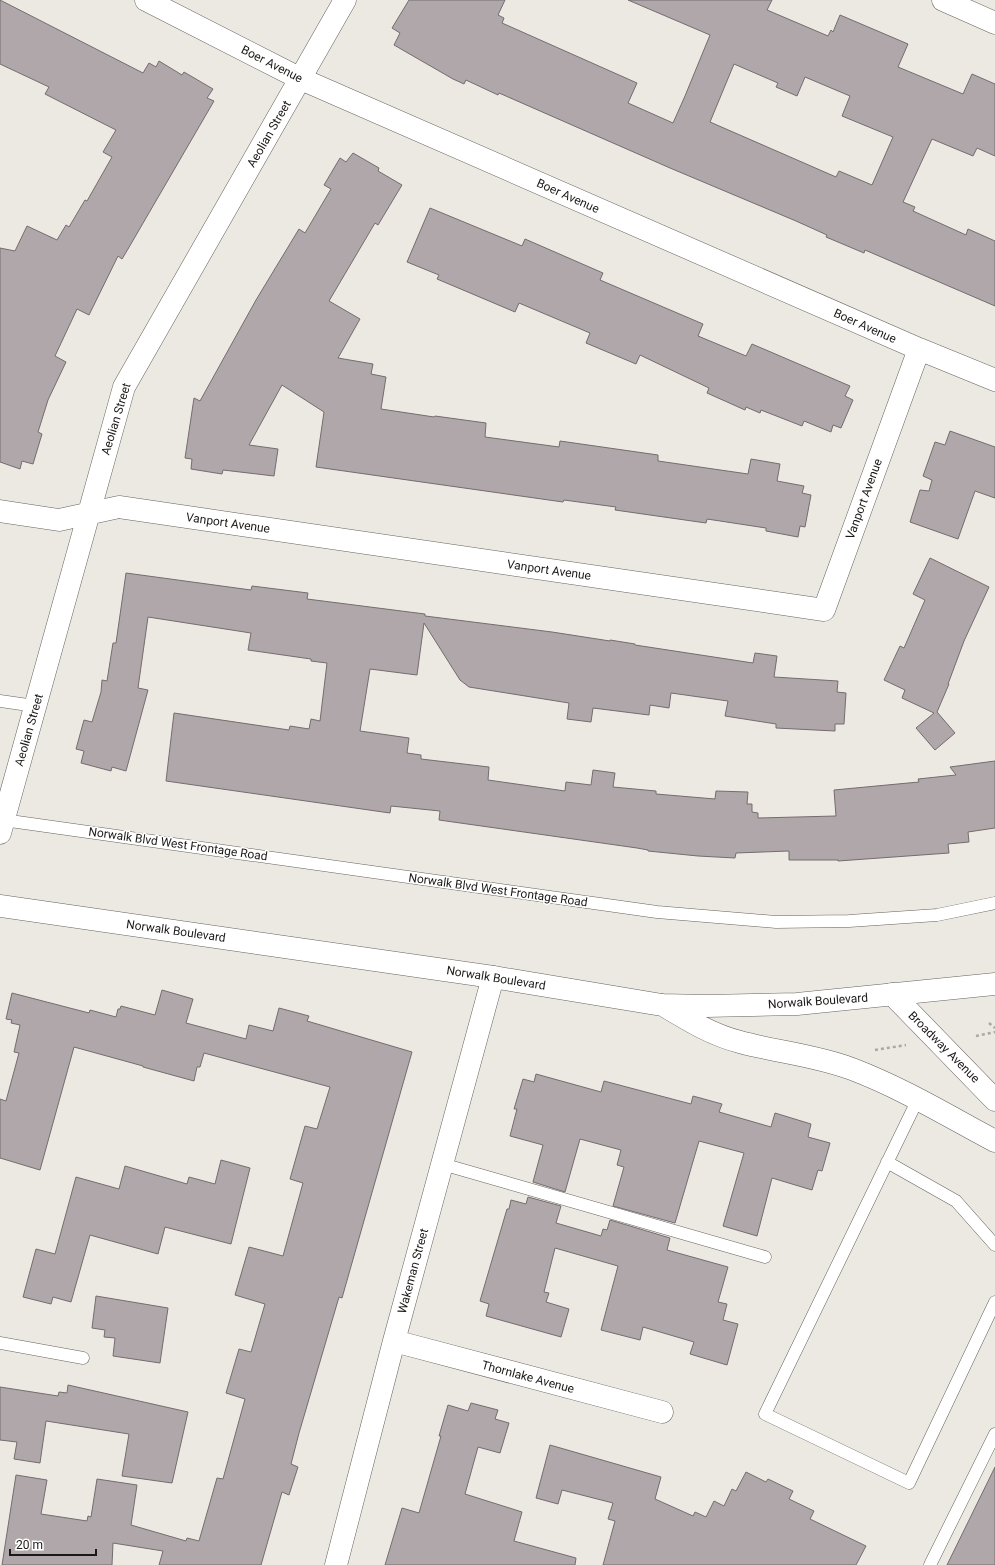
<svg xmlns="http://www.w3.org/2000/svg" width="995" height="1565" font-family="Roboto,sans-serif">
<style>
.building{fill:#afa7aa;stroke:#746c6f;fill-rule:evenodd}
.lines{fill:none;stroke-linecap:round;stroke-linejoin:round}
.service-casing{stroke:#66635d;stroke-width:13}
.minor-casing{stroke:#66635d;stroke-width:23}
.tertiary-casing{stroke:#66635d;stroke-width:23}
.secondary-casing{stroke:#66635d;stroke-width:23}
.path{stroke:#aaa8a3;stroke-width:2.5;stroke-dasharray:3 3;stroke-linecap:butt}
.service{stroke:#fff;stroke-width:12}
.minor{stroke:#fff;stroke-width:22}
.tertiary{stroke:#fff;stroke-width:22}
.secondary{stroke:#fff;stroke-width:22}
.labels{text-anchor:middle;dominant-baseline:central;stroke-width:3;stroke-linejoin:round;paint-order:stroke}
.street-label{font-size:12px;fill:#1a1917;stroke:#fff}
</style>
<rect width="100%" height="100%" fill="#ece9e2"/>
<path class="building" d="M 0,0 L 143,73 L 149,63 L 156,67 L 159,61 L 182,75 L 184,72 L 213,89 L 207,98 L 214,101 L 128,249 L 122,259 L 118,256 L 89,315 L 77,309 L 55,356 L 66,362 L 48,400 L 38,432 L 42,434 L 33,464 L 22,461 L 20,469 L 0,462 L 0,248 L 15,251 L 27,226 L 57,240 L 66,225 L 69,227 L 85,200 L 87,201 L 112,157 L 103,152 L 116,130 L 45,94 L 49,87 L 0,64 Z
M 409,0 L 505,0 L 498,15 L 504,18 L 502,23 L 637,83 L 628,103 L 673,123 L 685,96 L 710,35 L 628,0 L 772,0 L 767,10 L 828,36 L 831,30 L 833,32 L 840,15 L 908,44 L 898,67 L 963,94 L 972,74 L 995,84 L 995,156 L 977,148 L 973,156 L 932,139 L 903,202 L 915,207 L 913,211 L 966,235 L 968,229 L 995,241 L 995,306 L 865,250 L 864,253 L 826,237 L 827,235 L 796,221 L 670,168 L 499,93 L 498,95 L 466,80 L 464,84 L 453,79 L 394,45 L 400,33 L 392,28 ZM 734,64 L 778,83 L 776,87 L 797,96 L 805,77 L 850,96 L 842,116 L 893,137 L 872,185 L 839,171 L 836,177 L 710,122 Z
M 353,153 L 379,168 L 378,171 L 402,185 L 378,225 L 375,223 L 329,301 L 360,319 L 338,358 L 373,364 L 371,374 L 386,377 L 381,409 L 434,417 L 435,416 L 486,423 L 485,437 L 559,447 L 560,441 L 658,455 L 658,461 L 748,474 L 751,459 L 780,464 L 777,481 L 804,486 L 802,493 L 811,495 L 805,527 L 800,526 L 798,537 L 766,531 L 766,528 L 707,519 L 706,523 L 615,510 L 616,507 L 564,500 L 563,502 L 316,467 L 324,412 L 282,385 L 249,445 L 278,449 L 274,476 L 223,470 L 222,474 L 191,469 L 192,459 L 185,458 L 194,398 L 200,401 L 256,300 L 299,229 L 305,233 L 331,189 L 324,185 L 340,158 L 346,162 Z
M 430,208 L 522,246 L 525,239 L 603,273 L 600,280 L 703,324 L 698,336 L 746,356 L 752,344 L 850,386 L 845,396 L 853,400 L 841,428 L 833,425 L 831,432 L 804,421 L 802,426 L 761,410 L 760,413 L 746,407 L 745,410 L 707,393 L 709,388 L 640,355 L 636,364 L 586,343 L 590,333 L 519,303 L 515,312 L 437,279 L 439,275 L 407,262 Z
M 950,431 L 995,447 L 995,498 L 975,491 L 958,539 L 910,522 L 920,490 L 929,491 L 932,480 L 923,476 L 935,442 L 945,445 Z
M 930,558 L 989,587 L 964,641 L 948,684 L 949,684 L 937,712 L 955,733 L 935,750 L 916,728 L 934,713 L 902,698 L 905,690 L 884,680 L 900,646 L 904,648 L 925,600 L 913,594 Z
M 126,573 L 251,590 L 252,586 L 308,593 L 307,599 L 425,614 L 425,616 L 552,632 L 610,641 L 610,640 L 635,644 L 635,645 L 753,663 L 755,653 L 777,656 L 774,677 L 838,681 L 837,692 L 846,693 L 844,724 L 835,724 L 835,731 L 776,728 L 776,724 L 725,716 L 728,701 L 671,693 L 669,708 L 650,705 L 649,715 L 593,708 L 591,722 L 567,719 L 569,703 L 469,687 L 460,680 L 424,623 L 417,675 L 370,669 L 360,731 L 409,738 L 407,753 L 421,755 L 421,759 L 489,767 L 488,780 L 565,791 L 566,782 L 591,785 L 593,770 L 615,773 L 613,787 L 656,791 L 656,794 L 715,799 L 716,791 L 748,792 L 747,804 L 752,804 L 752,812 L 758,813 L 758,818 L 836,816 L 834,790 L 919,782 L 918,779 L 956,775 L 950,767 L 995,761 L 995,828 L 968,832 L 969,842 L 948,844 L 949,853 L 838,861 L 838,860 L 789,860 L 789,851 L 736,853 L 735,858 L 698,856 L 648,851 L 648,850 L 637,848 L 439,820 L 440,811 L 391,806 L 390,813 L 166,781 L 174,713 L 289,730 L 290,726 L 309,729 L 311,719 L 320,721 L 327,663 L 311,661 L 311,659 L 248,650 L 251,633 L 148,617 L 138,688 L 148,690 L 126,771 L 112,767 L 111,771 L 81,763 L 84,751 L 76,749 L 84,720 L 92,722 L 101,692 L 102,680 L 107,681 L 113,643 L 116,643 Z
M 162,990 L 193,999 L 186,1023 L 246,1039 L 249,1025 L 273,1031 L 279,1008 L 309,1016 L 307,1021 L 412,1052 L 342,1298 L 339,1297 L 299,1433 L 291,1464 L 298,1467 L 289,1495 L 282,1492 L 261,1565 L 159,1565 L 163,1551 L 113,1543 L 112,1565 L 2,1565 L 16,1475 L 47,1480 L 41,1514 L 87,1521 L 88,1516 L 91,1517 L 97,1479 L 137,1485 L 131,1525 L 186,1541 L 187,1538 L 199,1541 L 217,1478 L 223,1479 L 245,1399 L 226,1393 L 239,1349 L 251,1352 L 265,1304 L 235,1295 L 249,1247 L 283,1256 L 303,1183 L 290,1179 L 305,1126 L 317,1129 L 330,1087 L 204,1053 L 200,1067 L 197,1067 L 194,1081 L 143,1067 L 143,1066 L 74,1047 L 40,1170 L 0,1158 L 0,1099 L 6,1101 L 19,1053 L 14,1052 L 20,1025 L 11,1023 L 12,1020 L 6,1019 L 12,993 L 89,1013 L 90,1010 L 116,1017 L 118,1009 L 120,1009 L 121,1006 L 155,1015 Z
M 536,1074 L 601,1092 L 604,1081 L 691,1104 L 693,1096 L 722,1104 L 719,1112 L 771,1127 L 775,1113 L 811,1124 L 808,1137 L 830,1143 L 822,1171 L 818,1170 L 812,1190 L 772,1178 L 757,1236 L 723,1226 L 744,1153 L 699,1141 L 675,1223 L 613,1206 L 624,1167 L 617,1165 L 621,1150 L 580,1139 L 565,1192 L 533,1182 L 543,1145 L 510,1136 L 517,1109 L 514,1109 L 523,1079 L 534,1082 Z
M 221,1160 L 250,1168 L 231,1244 L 165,1227 L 158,1254 L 90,1235 L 71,1302 L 53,1297 L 51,1304 L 23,1297 L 36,1249 L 55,1254 L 76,1177 L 119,1189 L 125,1166 L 187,1184 L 189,1177 L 215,1184 Z
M 528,1197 L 561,1206 L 556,1223 L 601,1236 L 603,1229 L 607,1230 L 610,1220 L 670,1238 L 667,1250 L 728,1267 L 718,1302 L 727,1304 L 723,1320 L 738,1324 L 727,1365 L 690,1354 L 694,1342 L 643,1327 L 640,1340 L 601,1330 L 618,1266 L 555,1248 L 544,1292 L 549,1293 L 546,1302 L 569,1309 L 561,1337 L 486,1316 L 489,1304 L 480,1301 L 507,1209 L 509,1209 L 511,1200 L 526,1204 Z
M 96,1296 L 168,1308 L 160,1363 L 113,1356 L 115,1338 L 104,1337 L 105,1330 L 92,1328 Z
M 68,1385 L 188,1412 L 172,1483 L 122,1476 L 129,1434 L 46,1421 L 40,1463 L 14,1459 L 17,1442 L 0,1440 L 0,1387 L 58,1396 L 59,1392 L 67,1393 Z
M 471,1403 L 498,1410 L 495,1419 L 509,1423 L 500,1453 L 478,1447 L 465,1494 L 522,1512 L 514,1541 L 576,1558 L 575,1565 L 385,1565 L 402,1508 L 419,1513 L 441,1436 L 439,1436 L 448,1405 L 468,1411 Z
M 550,1445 L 661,1477 L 655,1499 L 693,1516 L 695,1512 L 706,1517 L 714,1501 L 724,1506 L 732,1489 L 736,1491 L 746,1472 L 766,1482 L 768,1479 L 793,1491 L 789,1499 L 814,1511 L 810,1519 L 866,1546 L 856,1565 L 603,1565 L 615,1521 L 608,1519 L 613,1503 L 562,1490 L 558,1504 L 536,1498 Z
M 995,1467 L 995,1565 L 947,1565 Z"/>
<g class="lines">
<g class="service-casing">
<path id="service" d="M 0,701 L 35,706
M 3,820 L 657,912 L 776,922 L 849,921 L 937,915 L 995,903
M 918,1099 L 765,1414 L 909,1483 L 995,1302
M 887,1162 L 956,1201 L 995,1245
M 442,1164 L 765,1257
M 0,1343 L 83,1358
M 930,1565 L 995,1434"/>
</g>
<g class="minor-casing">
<path id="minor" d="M 146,0 L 301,79 L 919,349 L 995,380
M 943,0 L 995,23
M 0,511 L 59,520 L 119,507 L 824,610 L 919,349
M 0,833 L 124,387 L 345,0
M 394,1341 L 662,1412
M 336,1565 L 394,1341 L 493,977"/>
</g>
<g class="tertiary-casing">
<path id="tertiary" d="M 892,994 L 995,1100"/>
</g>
<g class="secondary-casing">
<path id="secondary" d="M 0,906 L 493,977 L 662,1005 L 706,1006 L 797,1004 L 995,984
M 663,1005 C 688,1020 712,1035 740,1042 C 777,1052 815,1055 852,1069 C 902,1088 948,1116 995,1141"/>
</g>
<path class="path" d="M 989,1023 L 995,1028
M 976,1036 L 995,1032
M 875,1050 L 906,1045"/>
<use href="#service" class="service"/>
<use href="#minor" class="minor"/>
<use href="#tertiary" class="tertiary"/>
<use href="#secondary" class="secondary"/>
</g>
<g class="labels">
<g class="street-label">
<text transform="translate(272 64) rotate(27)">Boer Avenue</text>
<text transform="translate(269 134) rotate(-60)">Aeolian Street</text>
<text transform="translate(568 196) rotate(24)">Boer Avenue</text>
<text transform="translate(865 326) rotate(24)">Boer Avenue</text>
<text transform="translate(116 419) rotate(-73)">Aeolian Street</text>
<text transform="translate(864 499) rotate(-70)">Vanport Avenue</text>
<text transform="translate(228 523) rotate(8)">Vanport Avenue</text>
<text transform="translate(549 570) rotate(8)">Vanport Avenue</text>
<text transform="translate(29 730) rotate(-74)">Aeolian Street</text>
<text transform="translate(178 844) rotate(8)">Norwalk Blvd West Frontage Road</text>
<text transform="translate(498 890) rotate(8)">Norwalk Blvd West Frontage Road</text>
<text transform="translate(176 931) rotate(8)">Norwalk Boulevard</text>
<text transform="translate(496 978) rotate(9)">Norwalk Boulevard</text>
<text transform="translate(818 1001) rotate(-4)">Norwalk Boulevard</text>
<text transform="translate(944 1047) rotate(45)">Broadway Avenue</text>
<text transform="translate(413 1271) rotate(-75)">Wakeman Street</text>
<text transform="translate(528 1377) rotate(15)">Thornlake Avenue</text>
</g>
</g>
<path d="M10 1549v6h86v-6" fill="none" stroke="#1a1917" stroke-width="2"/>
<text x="16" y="1549" font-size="12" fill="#1a1917" stroke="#ffffff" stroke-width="3" paint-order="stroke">20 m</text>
</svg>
